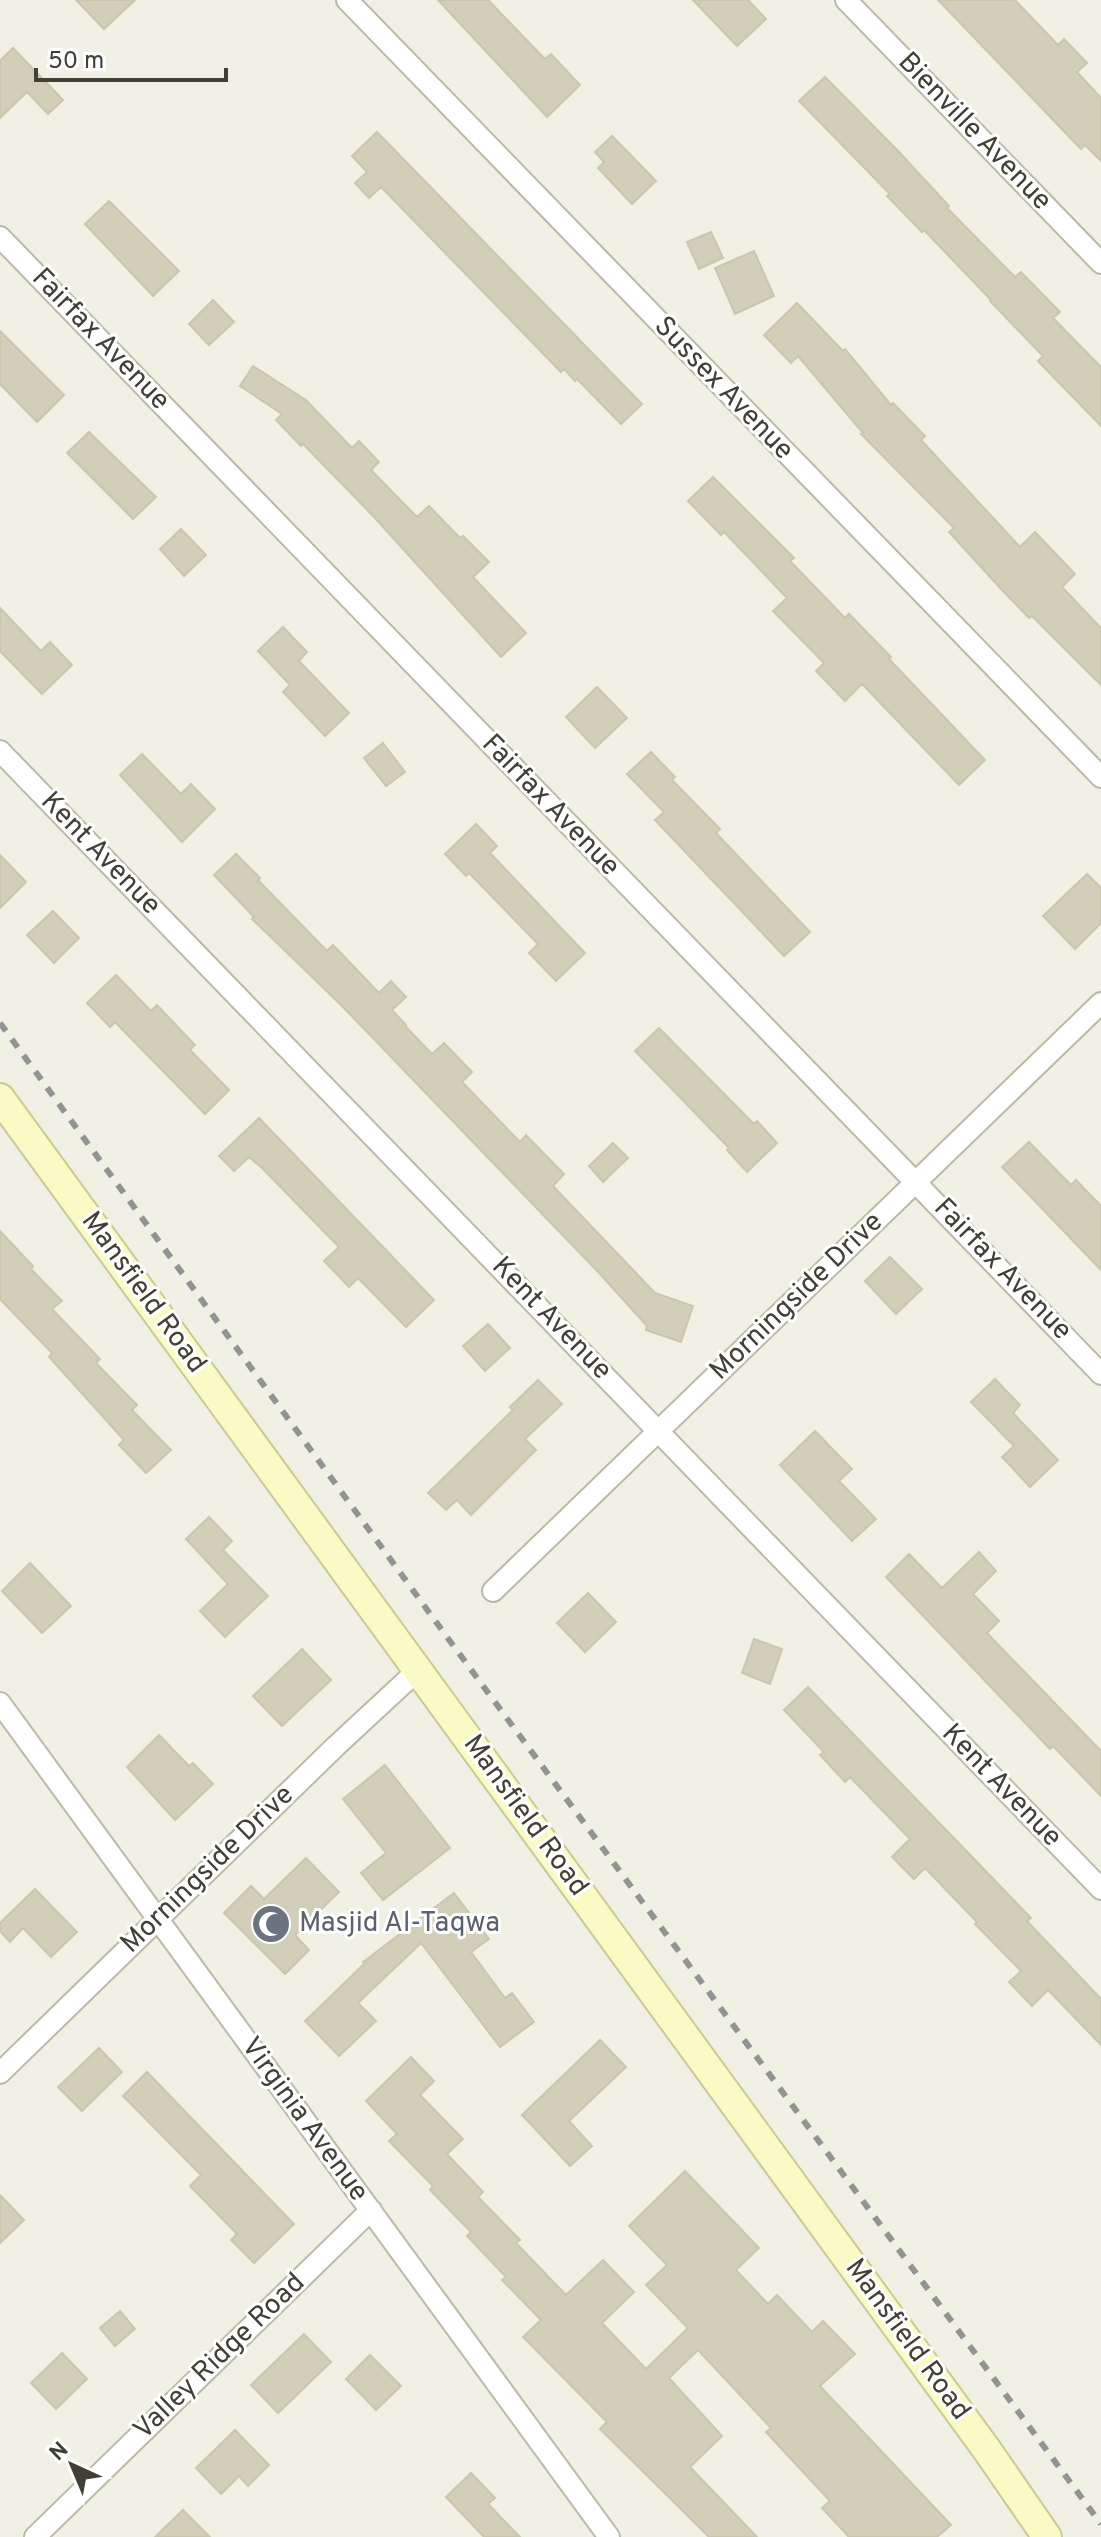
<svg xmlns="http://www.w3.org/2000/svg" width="1101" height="2537" font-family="Overpass,sans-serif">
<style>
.building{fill:#d1ceba;stroke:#cbc7ae;stroke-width:2}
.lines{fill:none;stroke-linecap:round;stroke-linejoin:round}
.minor-casing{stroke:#bbb9a7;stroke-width:24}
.secondary-casing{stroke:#cbca94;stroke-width:32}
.minor{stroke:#fff;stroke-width:20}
.secondary{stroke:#fafac4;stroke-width:28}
.rail{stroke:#939393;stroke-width:6;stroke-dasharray:10 10;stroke-linecap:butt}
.labels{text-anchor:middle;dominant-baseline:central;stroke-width:6;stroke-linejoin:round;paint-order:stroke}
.street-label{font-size:28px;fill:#424034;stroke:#fff}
.worship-label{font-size:28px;fill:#5b616d;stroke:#fff;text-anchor:start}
</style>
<rect width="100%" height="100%" fill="#f0f0e4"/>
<path class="building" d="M 76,0 L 135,0 L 104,29 Z
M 438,0 L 488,0 L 545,59 L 551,54 L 580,85 L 547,117 Z
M 693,0 L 748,0 L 766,19 L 737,46 Z
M 938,0 L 1015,0 L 1058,45 L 1064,39 L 1087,63 L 1077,72 L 1101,98 L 1101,161 L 1085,145 L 1081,149 Z
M 13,48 L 63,100 L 48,114 L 27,92 L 0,118 L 0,61 Z
M 825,77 L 900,153 L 949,206 L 947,208 L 1015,277 L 1021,272 L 1060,312 L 1053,318 L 1101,367 L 1101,426 L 1038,361 L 1043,356 L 990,301 L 991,300 L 924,230 L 922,232 L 887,196 L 890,194 L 799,101 Z
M 377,132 L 642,404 L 621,424 L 577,379 L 575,381 L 564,369 L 561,372 L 381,187 L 369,198 L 355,183 L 367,172 L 352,156 Z
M 612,136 L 656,181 L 632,204 L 598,168 L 604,162 L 595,152 Z
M 109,201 L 179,271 L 153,296 L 85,224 Z
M 711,232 L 723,258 L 699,269 L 687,242 Z
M 754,251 L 774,296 L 735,314 L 715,268 Z
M 213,300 L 234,322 L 209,345 L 189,324 Z
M 797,303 L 843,351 L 845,349 L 891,405 L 893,403 L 925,436 L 921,440 L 1020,547 L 1035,532 L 1075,574 L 1062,587 L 1101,628 L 1101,685 L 1032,616 L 1029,618 L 1002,590 L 949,532 L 954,528 L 861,434 L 863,433 L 798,356 L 791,363 L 764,335 Z
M 0,331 L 64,395 L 37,422 L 0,384 Z
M 253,366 L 306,400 L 352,448 L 359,441 L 379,462 L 371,470 L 417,517 L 429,506 L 460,538 L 463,536 L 489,562 L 473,577 L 526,633 L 501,657 L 374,517 L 303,444 L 301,446 L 276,420 L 282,414 L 240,386 Z
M 89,432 L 156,497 L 133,519 L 67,453 Z
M 713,477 L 794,558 L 790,561 L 845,618 L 849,614 L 891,657 L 889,659 L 985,760 L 959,785 L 862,684 L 845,701 L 816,671 L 824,663 L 773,611 L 787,598 L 724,532 L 721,535 L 688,501 Z
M 181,529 L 206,555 L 184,576 L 160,549 Z
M 0,608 L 41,651 L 50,642 L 72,665 L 42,694 L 0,651 Z
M 283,627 L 307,652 L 299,661 L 349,713 L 325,736 L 283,692 L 290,685 L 258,651 Z
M 597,687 L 627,718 L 595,748 L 566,717 Z
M 383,743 L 405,772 L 386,786 L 364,758 Z
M 651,752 L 675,777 L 672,780 L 720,829 L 716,833 L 810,932 L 784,956 L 655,820 L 664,812 L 627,774 Z
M 142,754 L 181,794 L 191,784 L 215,809 L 182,842 L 120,775 Z
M 476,824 L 497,846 L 490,853 L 585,953 L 556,981 L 529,953 L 538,944 L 469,873 L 466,876 L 445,854 Z
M 236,854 L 260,878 L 258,880 L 327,951 L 333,945 L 379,993 L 391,981 L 406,997 L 392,1010 L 406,1025 L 405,1026 L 432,1054 L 444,1043 L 472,1072 L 462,1082 L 520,1142 L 526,1135 L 564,1174 L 553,1186 L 655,1293 L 693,1306 L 681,1342 L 646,1330 L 647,1326 L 600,1274 L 342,1006 L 252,919 L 254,917 L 214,875 Z
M 0,855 L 26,882 L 0,908 Z
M 1087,874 L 1101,888 L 1101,923 L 1075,949 L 1043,916 Z
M 53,911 L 79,938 L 54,963 L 27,935 Z
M 116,975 L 151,1011 L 157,1005 L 195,1045 L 190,1050 L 229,1090 L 205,1114 L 115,1022 L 110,1027 L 87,1003 Z
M 659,1028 L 754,1124 L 757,1121 L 777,1143 L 747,1172 L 727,1150 L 729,1148 L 635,1051 Z
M 259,1118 L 434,1300 L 406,1327 L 358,1278 L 349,1287 L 324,1261 L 339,1247 L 263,1169 L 249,1157 L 234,1171 L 219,1156 Z
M 1029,1142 L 1071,1185 L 1076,1180 L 1101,1206 L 1101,1270 L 1002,1167 Z
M 613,1143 L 628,1158 L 603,1182 L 589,1166 Z
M 0,1231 L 33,1266 L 31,1269 L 62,1301 L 52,1309 L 100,1359 L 96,1363 L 137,1405 L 132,1410 L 171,1450 L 146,1473 L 119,1445 L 124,1440 L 49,1357 L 52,1353 L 0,1299 Z
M 890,1257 L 922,1289 L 896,1314 L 865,1281 Z
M 488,1324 L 510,1348 L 485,1371 L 463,1346 Z
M 995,1379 L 1020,1405 L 1013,1413 L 1058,1460 L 1030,1487 L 1002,1457 L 1014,1446 L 971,1402 Z
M 538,1380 L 562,1404 L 525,1439 L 536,1450 L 471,1515 L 457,1500 L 446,1510 L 428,1493 L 513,1410 L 510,1407 Z
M 815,1431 L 852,1469 L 839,1481 L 876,1519 L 852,1541 L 780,1465 Z
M 209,1517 L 232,1541 L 223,1550 L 268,1596 L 225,1637 L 200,1611 L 228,1584 L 186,1539 Z
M 979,1552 L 996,1571 L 973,1594 L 999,1621 L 987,1633 L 1101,1751 L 1101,1796 L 1053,1746 L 1050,1749 L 886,1577 L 909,1554 L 942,1588 Z
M 30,1563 L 71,1606 L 42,1633 L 2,1591 Z
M 588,1593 L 616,1622 L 585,1652 L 557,1623 Z
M 754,1639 L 782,1649 L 770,1684 L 742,1673 Z
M 302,1649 L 331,1680 L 282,1726 L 253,1696 Z
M 808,1687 L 1031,1918 L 1027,1921 L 1101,1999 L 1101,2045 L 1048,1990 L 1032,2006 L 1009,1982 L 1021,1971 L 975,1924 L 977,1922 L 925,1868 L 914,1879 L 892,1857 L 910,1839 L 850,1777 L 845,1782 L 820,1755 L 824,1752 L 784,1710 Z
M 159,1735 L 189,1766 L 193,1763 L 213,1784 L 175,1820 L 127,1767 Z
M 385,1765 L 450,1848 L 383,1900 L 361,1873 L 386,1853 L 343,1799 Z
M 306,1858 L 339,1892 L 295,1935 L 309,1950 L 285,1974 L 224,1913 L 251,1886 L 264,1899 Z
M 35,1889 L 77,1932 L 51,1957 L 23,1928 L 10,1942 L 0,1931 L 0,1923 Z
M 454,1893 L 489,1939 L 471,1952 L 505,1998 L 512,1993 L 534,2022 L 500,2047 L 421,1943 L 358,2003 L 376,2021 L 339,2056 L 305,2021 L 365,1963 L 363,1962 Z
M 600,2040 L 626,2067 L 569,2121 L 592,2146 L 570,2166 L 522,2115 Z
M 99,2048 L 122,2072 L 82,2111 L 58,2087 Z
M 411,2057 L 434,2081 L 420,2095 L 463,2139 L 447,2154 L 483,2192 L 478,2197 L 520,2240 L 516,2243 L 566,2295 L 603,2260 L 634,2292 L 602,2323 L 646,2369 L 688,2328 L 646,2285 L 667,2265 L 629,2226 L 685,2171 L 759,2248 L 736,2270 L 768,2304 L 777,2295 L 812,2332 L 823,2321 L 855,2354 L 820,2386 L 951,2525 L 937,2537 L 849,2537 L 822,2508 L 830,2501 L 766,2432 L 771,2428 L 698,2350 L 669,2378 L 722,2436 L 690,2467 L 757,2537 L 709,2537 L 600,2429 L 607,2422 L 523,2337 L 541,2320 L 502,2280 L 506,2277 L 467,2236 L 471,2232 L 430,2190 L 433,2186 L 389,2141 L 397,2134 L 366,2101 Z
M 147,2072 L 294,2224 L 254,2263 L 231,2240 L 237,2234 L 190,2186 L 201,2175 L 123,2096 Z
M 0,2195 L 24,2220 L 0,2243 Z
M 120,2311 L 135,2329 L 115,2346 L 100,2328 Z
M 304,2334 L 331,2362 L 278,2413 L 251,2385 Z
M 62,2353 L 87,2379 L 56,2409 L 31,2383 Z
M 370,2355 L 401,2386 L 376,2410 L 346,2379 Z
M 235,2430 L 269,2465 L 248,2486 L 239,2476 L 221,2494 L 196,2468 Z
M 471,2473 L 495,2498 L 488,2504 L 520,2537 L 484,2537 L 446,2497 Z
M 183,2510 L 210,2537 L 155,2537 Z"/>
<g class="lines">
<g class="minor-casing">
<path id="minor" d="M 347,0 L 1101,777
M 846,0 L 1101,263
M 0,237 L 1101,1374
M 0,751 L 1101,1889
M 493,1591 L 1101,1003
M 0,1703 L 609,2537
M 0,2073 L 336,1746 L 418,1670
M 35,2537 L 371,2210"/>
</g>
<g class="secondary-casing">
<path id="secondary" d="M 0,1098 L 987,2450 L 1047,2537"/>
</g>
<use href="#minor" class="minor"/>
<use href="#secondary" class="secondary"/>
<path class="rail" d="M 0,1023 L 447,1637 L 1101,2524"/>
</g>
<defs>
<g id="mosque-disc" transform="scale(2)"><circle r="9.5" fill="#6b7280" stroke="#fff"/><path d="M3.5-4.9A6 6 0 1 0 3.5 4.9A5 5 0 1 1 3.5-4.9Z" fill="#fff"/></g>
</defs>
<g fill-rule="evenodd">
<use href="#mosque-disc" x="271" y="1924"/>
</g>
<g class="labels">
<g class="street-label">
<text transform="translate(974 132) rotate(46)">Bienville Avenue</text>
<text transform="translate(100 340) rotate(46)">Fairfax Avenue</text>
<text transform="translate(723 389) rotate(46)">Sussex Avenue</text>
<text transform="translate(550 806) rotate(46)">Fairfax Avenue</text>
<text transform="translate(100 854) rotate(46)">Kent Avenue</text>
<text transform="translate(1002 1270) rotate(46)">Fairfax Avenue</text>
<text transform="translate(143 1293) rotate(54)">Mansfield Road</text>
<text transform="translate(797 1297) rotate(-44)">Morningside Drive</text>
<text transform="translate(551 1319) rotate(46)">Kent Avenue</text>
<text transform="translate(1001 1786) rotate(46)">Kent Avenue</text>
<text transform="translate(525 1816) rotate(54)">Mansfield Road</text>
<text transform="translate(208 1870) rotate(-44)">Morningside Drive</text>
<text transform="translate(304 2120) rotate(54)">Virginia Avenue</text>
<text transform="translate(907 2340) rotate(54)">Mansfield Road</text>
<text transform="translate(220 2357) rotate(-44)">Valley Ridge Road</text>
</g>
<g class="worship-label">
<text x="299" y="1924">Masjid Al-Taqwa</text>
</g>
</g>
<g transform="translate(72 2465) rotate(316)" stroke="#ffffff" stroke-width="6" paint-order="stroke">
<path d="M0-6L14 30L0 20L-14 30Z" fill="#424034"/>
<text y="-12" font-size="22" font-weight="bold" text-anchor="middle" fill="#424034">N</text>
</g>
<path d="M36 68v12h190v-12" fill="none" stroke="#424034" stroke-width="4"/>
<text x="48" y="68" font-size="24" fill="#424034" stroke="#ffffff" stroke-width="6" paint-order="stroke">50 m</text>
</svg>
